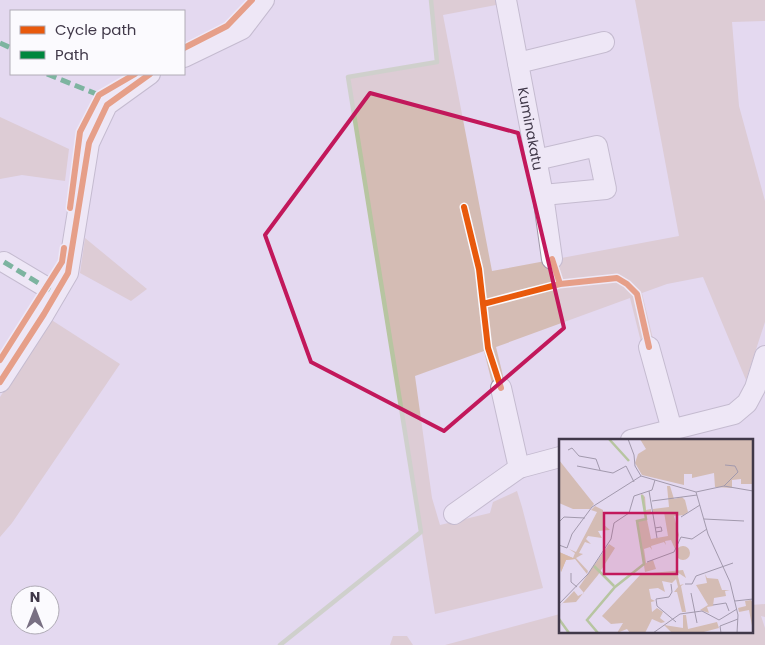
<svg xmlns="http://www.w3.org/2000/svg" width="765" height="645" font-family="Poppins,sans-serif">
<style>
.green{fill:#d4bcb4}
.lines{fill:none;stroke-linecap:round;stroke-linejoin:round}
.stream{stroke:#b7c5a1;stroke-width:4.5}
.minor-casing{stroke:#9f97a8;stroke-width:22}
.minor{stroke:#fbf9fd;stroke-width:20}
.quiet{stroke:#00873e;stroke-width:5;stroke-dasharray:10 5;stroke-linecap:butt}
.cycleway-casing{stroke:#fbfafe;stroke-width:9}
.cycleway{stroke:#e8590c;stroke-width:6}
.marked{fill:none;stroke:#c2185b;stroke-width:4;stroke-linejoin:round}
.labels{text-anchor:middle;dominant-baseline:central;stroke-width:5;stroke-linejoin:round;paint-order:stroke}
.street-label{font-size:14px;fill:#403849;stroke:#fbfafe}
.inset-river{fill:none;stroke:#b7c5a1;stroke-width:2.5}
.inset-road{fill:none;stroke:#a299ad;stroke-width:1}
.view{fill:#c2185b;fill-opacity:0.15;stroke:#c2185b;stroke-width:2.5}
.inset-edge{fill:none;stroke:#403849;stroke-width:2.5}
</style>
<rect width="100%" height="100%" fill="#e4d9f0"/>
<path class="green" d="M 431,0 L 496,0 L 496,5 L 443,15 L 492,271 L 679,236 L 635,0 L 765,0 L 765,21 L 732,22 L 739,106 L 765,201 L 765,322 L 746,380 L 703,277 L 667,284 L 642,293 L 653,339 L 641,342 L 630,298 L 496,347 L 506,388 L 494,391 L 484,351 L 415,376 L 432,498 L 440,525 L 490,513 L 493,502 L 517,491 L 522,507 L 543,588 L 435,614 L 348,77 L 437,62 Z
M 0,117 L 69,149 L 65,181 L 22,175 L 0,179 Z
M 85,238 L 147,289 L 131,301 L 80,273 Z
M 50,319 L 120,364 L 12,523 L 0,537 L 0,397 Z
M 765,604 L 765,617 L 761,616 L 765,628 L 765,645 L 445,645 L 560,614 L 560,631 L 751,631 L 751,605 Z
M 393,636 L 407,636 L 413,645 L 390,645 Z"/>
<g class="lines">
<path class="stream" d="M 280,645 L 421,532 L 348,77 L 437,62 L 431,0"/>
<g class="minor-casing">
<g id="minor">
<path id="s1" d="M 506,0 L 543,195 L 552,259"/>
<path d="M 184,57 L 242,29 L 264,0"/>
<path d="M 518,63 L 604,42"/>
<path d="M 536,160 L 597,146 L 606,189 L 543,195"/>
<path d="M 4,262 L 56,293"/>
<path d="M 649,347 L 672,430"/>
<path d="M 0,382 L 44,314 L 68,273 L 89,143 L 107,105 L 150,74"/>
<path d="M 501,388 L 519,468"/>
<path d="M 631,440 L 734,414 L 747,403 L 755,388 L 765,356"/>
<path d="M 454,514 L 519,468 L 560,457"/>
</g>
</g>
<use href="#minor" class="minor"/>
<path class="quiet" d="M 0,43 L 11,48
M 47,74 L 99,95
M 4,262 L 50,290"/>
<g class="cycleway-casing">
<path id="cycleway" d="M 184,48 L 227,26 L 252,0
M 464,207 L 479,269 L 488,348 L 501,388
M 70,208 L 80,132 L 99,95 L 135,74
M 552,259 L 560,284 L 617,278 L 627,284 L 637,294 L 649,347
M 483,304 L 560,284
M 0,360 L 62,262 L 64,248
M 0,382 L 44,314 L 68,273 L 89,143 L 107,105 L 150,74"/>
</g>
<use href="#cycleway" class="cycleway"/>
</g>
<path d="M0 0H765V645H0ZM 370,93 L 518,133 L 564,328 L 444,431 L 311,362 L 265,235 Z" fill="#e4d9f0" fill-opacity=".55" fill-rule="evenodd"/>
<path class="marked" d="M 370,93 L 518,133 L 564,328 L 444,431 L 311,362 L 265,235 Z"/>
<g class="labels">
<g class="street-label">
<text stroke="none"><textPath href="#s1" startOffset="131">Kuminakatu</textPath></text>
</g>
</g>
<g transform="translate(559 439)">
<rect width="194" height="194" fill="#e4d9f0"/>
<path d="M 81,0 L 194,0 L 194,45 L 182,45 L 182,40 L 173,41 L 173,49 L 156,48 L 155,34 L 133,39 L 133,35 L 125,35 L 125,46 L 83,36 L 76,24 L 79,15 L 87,10 ZM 0,21 L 35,65 L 31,70 L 14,70 L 0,64 ZM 108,47 L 111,47 L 115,60 L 123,58 L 126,61 L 129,73 L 125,76 L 115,77 L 120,96 L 116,110 L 112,101 L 106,102 L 107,106 L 105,103 L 92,107 L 93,111 L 91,108 L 85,110 L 87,124 L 94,121 L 97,130 L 86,133 L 78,82 L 87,80 L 82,54 L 86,58 L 87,71 L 92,70 L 92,75 L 87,76 L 92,100 L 109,97 L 105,73 L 94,74 L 94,70 L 110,68 ZM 36,67 L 44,71 L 44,85 L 51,91 L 39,92 L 43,99 L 29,97 L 27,100 L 32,105 L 26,103 L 20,114 L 24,115 L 17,119 L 29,132 L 28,135 L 16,120 L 7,121 L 2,133 L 0,113 L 14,119 L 16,114 L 10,110 L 17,113 L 38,73 L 32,71 ZM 50,105 L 56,109 L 39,136 L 17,163 L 4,164 L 0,168 L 15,152 L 19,157 L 25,154 L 20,148 ZM117 114a7 7 0 1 1 14 0a7 7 0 1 1-14 0ZM 124,131 L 127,139 L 118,133 L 121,146 L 125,145 L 122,147 L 127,173 L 123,173 L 118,153 L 115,153 L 119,148 L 117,140 L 113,144 L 103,142 L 106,153 L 99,149 L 90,150 L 92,160 L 96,162 L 92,163 L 93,173 L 98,169 L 104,173 L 101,179 L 106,183 L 102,184 L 93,180 L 86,194 L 71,194 L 68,190 L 58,194 L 64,184 L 52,185 L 43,177 L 82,135 ZM 146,135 L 148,139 L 159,140 L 163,151 L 171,151 L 166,152 L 167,157 L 155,159 L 154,167 L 148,168 L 150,174 L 141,171 L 149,166 L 137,146 L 148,144 ZM 192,161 L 194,164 L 194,192 L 190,171 L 180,173 L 179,169 L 187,167 L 186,162 ZM 124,176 L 127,176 L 129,190 L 158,183 L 160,189 L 141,194 L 113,194 L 105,186 L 124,189 Z" fill="#d4bcb4"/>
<path d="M 0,113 L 16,120 L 7,121 L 2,133 Z" fill="#d8b9a7"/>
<path class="inset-river" d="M 50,0 L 70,22M 35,127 L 55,147M 0,180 L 10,194M 39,194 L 28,181 L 56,148 L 85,125 L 78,82 L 87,80 L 83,56"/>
<path class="inset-road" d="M 69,0 L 75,16 L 76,27 L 82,37 L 137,53 L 149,95 L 171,143 L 179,176 L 178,194M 9,11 L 13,9 L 20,17 L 37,20 L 41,31M 18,27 L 54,34 L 67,27 L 75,43M 165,47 L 179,33 L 176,27 L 166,26M 90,52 L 98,99M 137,53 L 165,47 L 194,52M 93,62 L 138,56M 122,78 L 141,66M 145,80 L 185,82M 0,83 L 5,78 L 26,79M 96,89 L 102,88 L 103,92 L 97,93M 0,106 L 8,109 L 13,95 L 33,68 L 82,37M 88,123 L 115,113 L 122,98 L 133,100 L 148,90M 12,134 L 12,143 L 18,148M 112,145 L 113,153 L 110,158 L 97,160 L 98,167 L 117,183M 126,145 L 133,145 L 137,137 L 174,124M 132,154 L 138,184M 176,162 L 194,160M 0,165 L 29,135 L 52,100 L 55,84 L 70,74 L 75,57 L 93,51 L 96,41M 154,166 L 167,164 L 170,172M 94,194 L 121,175 L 143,172 L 160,181 L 178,170M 162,194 L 161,187 L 179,180"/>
<path class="view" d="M 45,74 L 118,74 L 118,135 L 45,135 Z"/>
<rect width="194" height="194" class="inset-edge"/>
</g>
<rect x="10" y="10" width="175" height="65" fill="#fbfafe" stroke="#b0acb6"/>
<rect x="20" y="26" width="25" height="8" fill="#e8590c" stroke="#b0acb6"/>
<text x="55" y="35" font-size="15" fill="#403849">Cycle path</text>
<rect x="20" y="51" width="25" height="8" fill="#00873e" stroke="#b0acb6"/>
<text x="55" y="60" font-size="15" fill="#403849">Path</text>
<g transform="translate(35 610)"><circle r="24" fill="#fbfafe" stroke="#b0acb6"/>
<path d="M0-4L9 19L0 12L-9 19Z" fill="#797083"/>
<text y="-8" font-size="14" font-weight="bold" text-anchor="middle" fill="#403849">N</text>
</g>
</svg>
